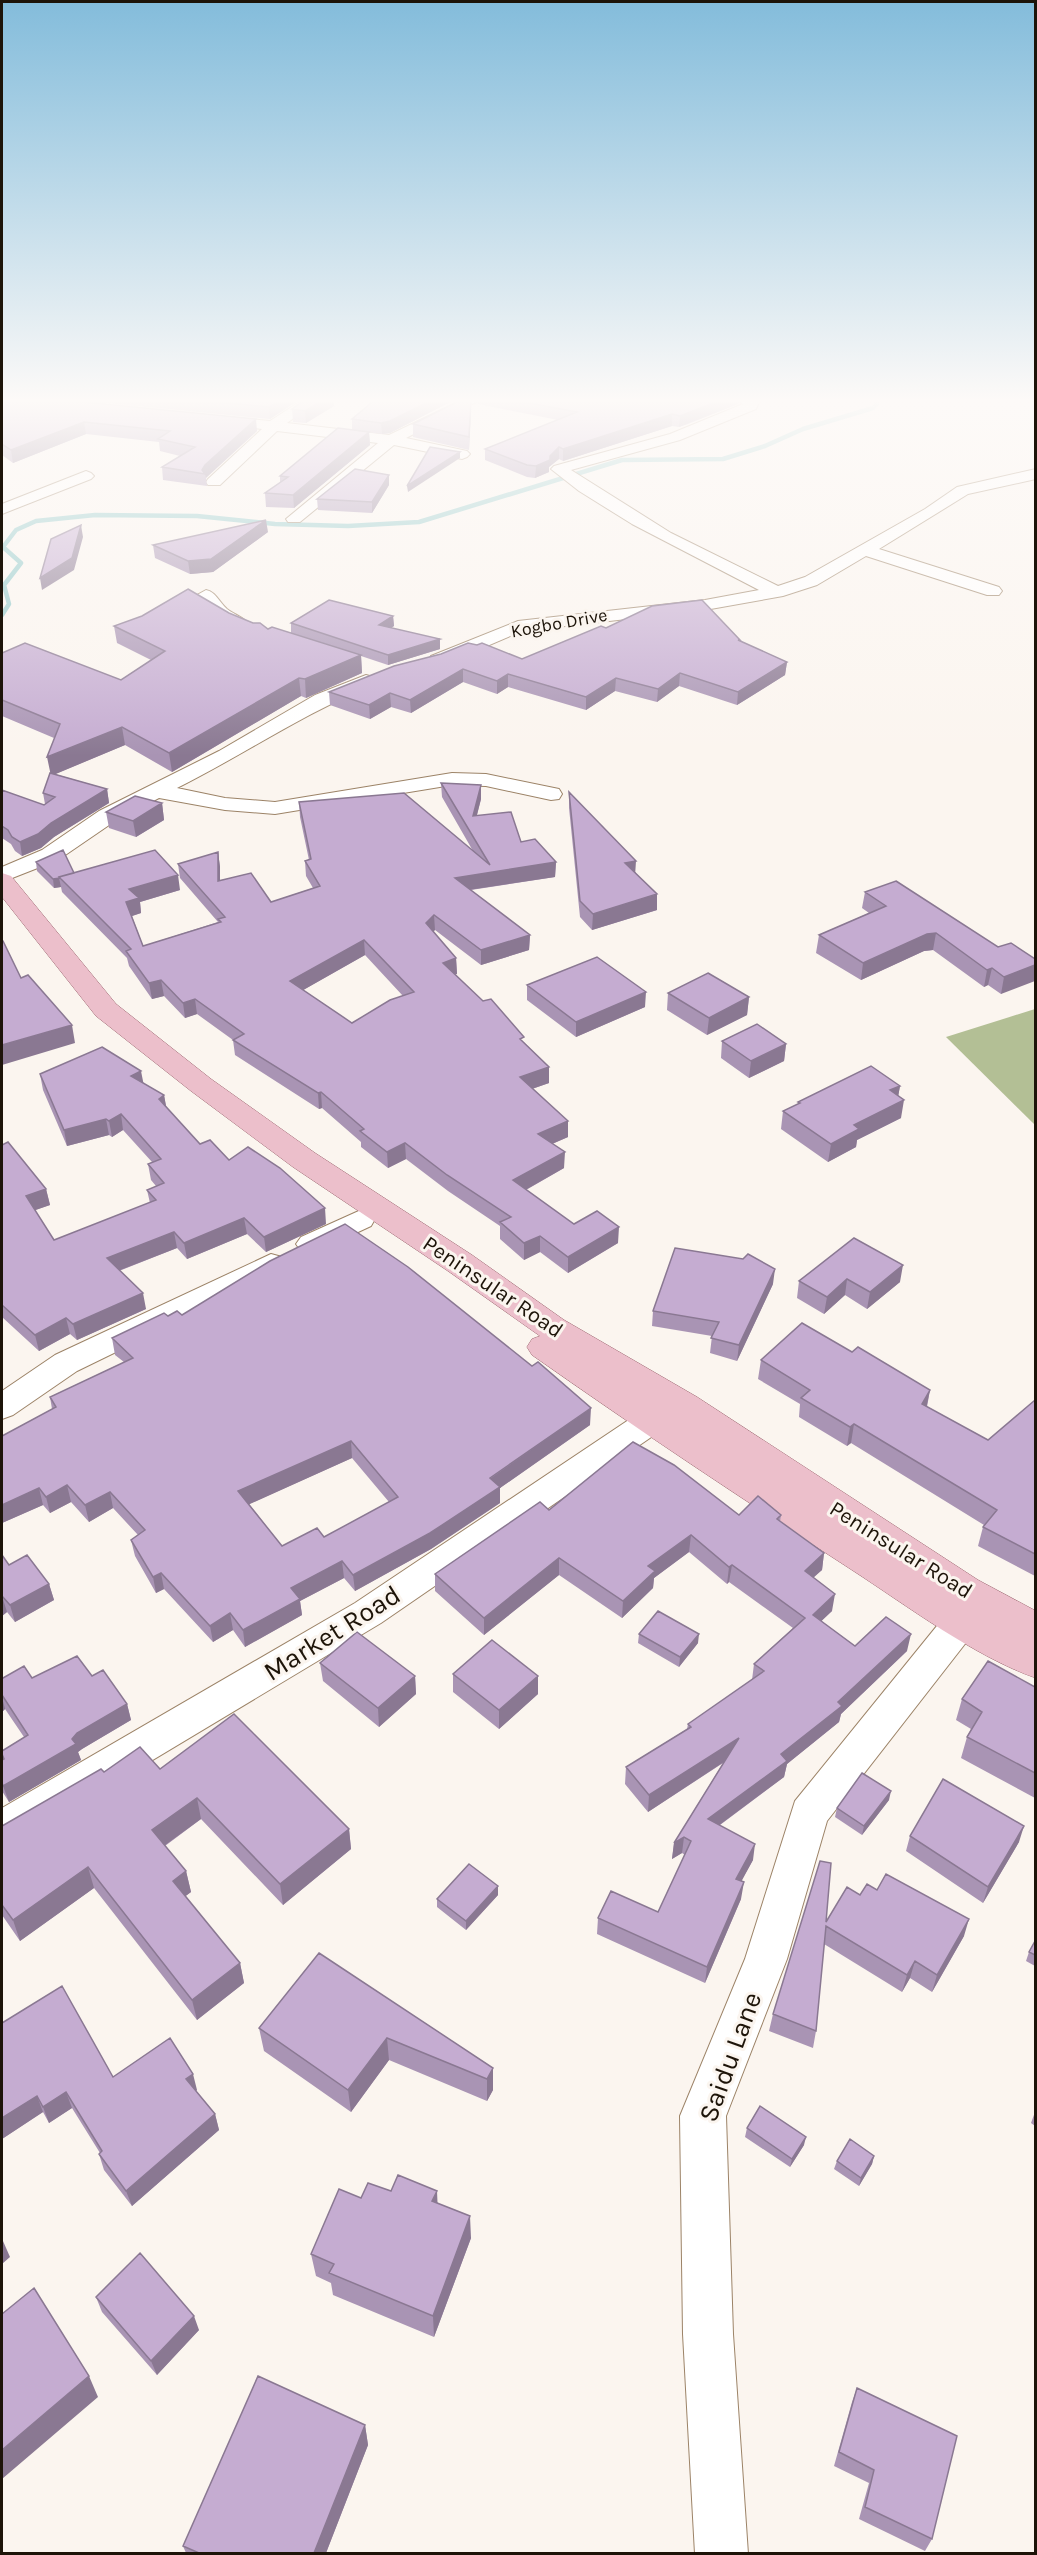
<svg xmlns="http://www.w3.org/2000/svg" width="1037" height="2555" font-family="Karla,sans-serif">
<style>
.forest{fill:#b3bf95}
.lines{fill:none;stroke-linecap:round;stroke-linejoin:round}
.stream{stroke:#8dc7c7;stroke-width:4.5}
.minor-casing{stroke:#9c8367;stroke-width:2}
.primary-casing{stroke:#9c6871;stroke-width:1}
.minor{fill:#fff;fill-rule:evenodd}
.primary{fill:#ecbfcb;fill-rule:evenodd}
.wall{fill:#a994b4;fill-rule:evenodd}
.shaded-wall{fill:#8a7892}
.building{fill:#c5acd1;stroke:#8a7892;stroke-width:1.5;fill-rule:evenodd}
.labels{text-anchor:middle;dominant-baseline:central;stroke-width:6;stroke-linejoin:round;paint-order:stroke}
.far-street-label{font-size:18px;fill:#1d1409;stroke:#fbf5ef}
.street-label{font-size:22px;fill:#1d1409;stroke:#fbf5ef}
.near-street-label{font-size:27px;fill:#1d1409;stroke:#fbf5ef}
</style>
<rect width="100%" height="100%" fill="#fbf5ef"/>
<path class="forest" d="M 1035,1009 L 1036,1009 L 1035,1125 L 946,1037 Z"/>
<g class="lines">
<path class="stream" d="M 2,615 L 9,604 L 4,585 L 21,563 L 3,547 L 16,530 L 36,521 L 95,515 L 197,516 L 275,524 L 348,526 L 419,522 L 622,460 L 723,459 L 765,446 L 803,429 L 873,408 L 877,404 L 875,399"/>
<g class="minor-casing">
<path id="minor" d="M 304,399 L 320,399 L 287,423 L 389,435 L 460,401 L 459,399 L 480,400 L 406,438 L 467,451 L 470,454 L 467,457 L 462,459 L 394,445 L 300,522 L 288,522 L 286,519 L 378,443 L 277,431 L 220,485 L 208,485 L 206,482 L 208,479 L 262,429 L 212,422 L 210,419 L 212,416 L 270,421 Z
M 734,399 L 756,399 L 759,402 L 756,409 L 680,440 L 571,470 L 671,533 L 778,586 L 805,577 L 925,509 L 957,487 L 1036,469 L 1036,479 L 968,494 L 879,549 L 999,587 L 1002,591 L 999,595 L 987,595 L 866,556 L 817,585 L 783,596 L 705,610 L 522,631 L 445,664 L 431,664 L 429,660 L 431,656 L 518,621 L 705,600 L 759,590 L 632,524 L 579,491 L 551,469 L 554,466 L 670,434 L 743,404 Z
M 86,471 L 91,473 L 94,476 L 91,479 L 2,514 L 2,504 Z
M 206,590 C 216,592 219,602 227,609 C 235,615 245,618 251,626 L 248,630 C 228,635 208,610 197,595 Z
M 366,675 L 373,677 L 376,681 L 373,685 C 304,713 243,755 177,788 L 225,798 L 275,802 L 452,773 L 486,774 L 559,789 L 562,794 L 559,799 L 551,800 L 486,786 L 452,785 L 275,814 L 225,810 L 159,798 L 115,821 L 58,860 L 2,882 L 2,867 L 42,850 L 99,811 L 219,751 L 315,695 Z
M 361,1210 L 371,1212 L 375,1219 L 371,1226 L 311,1254 L 301,1251 L 296,1244 L 301,1237 Z
M 271,1254 L 282,1257 L 286,1264 L 282,1271 L 77,1371 L 13,1415 L 2,1419 L 2,1391 L 55,1355 Z
M 651,1409 L 663,1413 L 667,1421 L 663,1429 L 381,1623 L 16,1842 L 2,1847 L 2,1808 L 355,1603 L 639,1413 Z
M 962,1606 L 975,1611 L 980,1621 L 975,1631 L 827,1821 L 787,1959 L 726,2116 L 733,2334 L 748,2554 L 695,2554 L 683,2334 L 680,2116 L 745,1959 L 795,1801 L 949,1611 Z"/>
</g>
<g class="primary-casing">
<path id="primary" d="M 2,873 L 11,876 L 116,1004 L 211,1079 L 315,1153 L 472,1255 L 564,1320 L 697,1397 L 978,1580 L 1036,1611 L 1036,1678 C 975,1657 906,1605 852,1570 C 744,1500 637,1429 532,1355 L 527,1347 L 532,1339 L 540,1336 L 448,1271 L 293,1167 L 191,1091 L 96,1016 L 2,897 Z"/>
</g>
<use href="#minor" class="minor"/>
<use href="#primary" class="primary"/>
</g>
<path class="wall" d="M 2,399 L 257,431 L 206,477 L 207,486 L 163,480 L 162,467 L 180,456 L 160,451 L 159,442 L 86,434 L 13,463 L 2,455 Z
M 66,399 L 296,399 L 296,402 L 270,419 Z
M 375,399 L 456,399 L 390,433 L 382,434 L 352,430 L 352,419 Z
M 478,399 L 738,399 L 738,404 L 688,424 L 679,427 L 672,426 L 563,461 L 559,459 L 549,467 L 549,472 L 535,478 L 527,477 L 485,460 L 485,449 L 558,420 L 478,404 Z
M 1026,399 L 1035,399 L 1035,402 Z
M 334,406 L 306,423 L 293,422 L 292,409 Z
M 471,407 L 469,450 L 413,437 L 413,424 Z
M 369,432 L 370,445 L 294,508 L 266,507 L 265,493 L 280,483 L 280,476 Z
M 389,475 L 389,485 L 372,513 L 318,510 L 317,499 Z
M 268,532 L 213,572 L 190,574 L 155,558 L 153,545 Z
M 229,613 L 268,629 L 291,633 L 291,623 L 393,616 L 394,626 L 391,628 L 440,649 L 388,665 L 361,656 L 362,673 L 306,698 L 301,696 L 172,772 L 125,745 L 55,774 L 107,789 L 109,803 L 54,837 L 41,848 L 22,856 L 15,851 L 11,844 L 2,838 L 2,790 L 44,805 L 45,804 L 43,793 L 50,773 L 54,738 L 2,716 L 2,653 L 121,680 L 151,660 L 117,643 L 114,626 Z
M 606,628 L 740,641 L 787,662 L 785,675 L 737,705 L 679,686 L 657,702 L 615,691 L 586,710 L 508,687 L 497,694 L 463,682 L 411,713 L 391,707 L 370,719 L 330,705 L 329,692 L 522,659 Z
M 441,783 L 481,785 L 481,799 L 477,815 L 521,842 L 556,862 L 555,877 L 471,890 L 530,935 L 529,950 L 481,965 L 435,930 L 433,931 L 456,958 L 457,974 L 455,974 L 549,1067 L 549,1083 L 532,1089 L 568,1137 L 552,1144 L 564,1168 L 526,1190 L 574,1224 L 618,1243 L 568,1273 L 540,1252 L 524,1260 L 500,1239 L 500,1226 L 448,1191 L 406,1159 L 388,1168 L 361,1147 L 361,1142 L 322,1108 L 319,1109 L 235,1055 L 233,1040 L 197,1014 L 185,1018 L 164,996 L 152,999 L 129,966 L 127,958 L 62,892 L 61,887 L 54,888 L 37,871 L 36,862 L 74,873 L 180,890 L 140,902 L 141,913 L 132,916 L 143,946 L 218,922 L 180,878 L 178,864 L 218,852 L 220,867 L 220,881 L 271,902 L 313,888 L 306,876 L 305,861 L 309,860 L 300,817 L 299,802 L 473,851 L 442,797 ZM 365,955 L 403,996 L 352,1023 L 303,990 Z
M 569,792 L 636,873 L 657,910 L 592,930 L 580,917 L 569,808 Z
M 162,803 L 164,820 L 136,837 L 109,828 L 106,812 Z
M 865,892 L 998,947 L 1035,959 L 1001,994 L 988,985 L 984,987 L 933,950 L 924,951 L 861,980 L 816,953 L 819,935 L 869,913 L 862,908 Z
M 527,985 L 645,1007 L 576,1037 L 527,1000 Z
M 668,993 L 749,997 L 747,1015 L 707,1035 L 667,1010 Z
M 722,1041 L 786,1044 L 784,1061 L 749,1078 L 721,1058 Z
M 40,1074 L 143,1083 L 164,1095 L 166,1107 L 200,1144 L 229,1160 L 326,1224 L 266,1252 L 247,1234 L 187,1259 L 177,1248 L 119,1271 L 146,1309 L 77,1340 L 70,1334 L 39,1351 L 2,1317 L 2,1145 L 46,1189 L 50,1205 L 35,1210 L 54,1240 L 150,1203 L 147,1190 L 156,1186 L 151,1180 L 148,1164 L 152,1162 L 123,1130 L 112,1137 L 109,1135 L 67,1146 L 43,1090 Z
M 900,1086 L 898,1096 L 901,1118 L 857,1140 L 856,1147 L 828,1162 L 781,1129 L 783,1111 L 798,1104 L 798,1102 Z
M 854,1238 L 900,1282 L 867,1309 L 845,1295 L 824,1314 L 797,1298 L 799,1281 Z
M 773,1284 L 737,1361 L 710,1353 L 712,1336 L 652,1326 L 653,1311 Z
M 182,1315 L 590,1425 L 500,1488 L 500,1503 L 431,1549 L 355,1591 L 344,1578 L 300,1601 L 302,1615 L 245,1647 L 233,1630 L 213,1642 L 164,1589 L 156,1593 L 135,1556 L 131,1540 L 138,1535 L 113,1508 L 89,1522 L 71,1502 L 50,1513 L 43,1505 L 2,1523 L 2,1436 L 52,1409 L 50,1397 L 124,1362 L 115,1355 L 112,1338 L 168,1316 ZM 352,1458 L 389,1502 L 324,1537 L 282,1546 L 249,1504 Z
M 852,1352 L 930,1390 L 927,1407 L 988,1440 L 1035,1400 L 1035,1576 L 978,1546 L 983,1527 L 984,1525 L 851,1443 L 847,1446 L 799,1417 L 800,1404 L 758,1379 L 761,1360 Z
M 549,1510 L 739,1515 L 781,1515 L 780,1522 L 824,1553 L 822,1570 L 813,1577 L 832,1611 L 821,1621 L 855,1646 L 907,1651 L 841,1714 L 839,1722 L 787,1764 L 784,1777 L 720,1825 L 753,1860 L 741,1881 L 741,1899 L 705,1983 L 597,1934 L 598,1918 L 658,1912 L 685,1855 L 682,1853 L 672,1859 L 674,1843 L 723,1763 L 648,1812 L 625,1784 L 626,1767 L 687,1729 L 688,1724 L 752,1680 L 754,1664 L 793,1628 L 729,1582 L 727,1584 L 689,1552 L 654,1578 L 653,1588 L 622,1618 L 559,1575 L 484,1635 L 435,1591 L 435,1574 Z
M 2,1555 L 9,1565 L 49,1584 L 54,1600 L 15,1622 L 7,1612 L 2,1616 Z
M 639,1634 L 698,1643 L 679,1667 L 638,1643 Z
M 320,1663 L 415,1676 L 416,1694 L 379,1727 L 323,1681 Z
M 453,1674 L 538,1676 L 538,1694 L 499,1729 L 453,1692 Z
M 92,1676 L 127,1704 L 131,1720 L 82,1749 L 78,1752 L 81,1760 L 9,1802 L 2,1791 L 2,1751 L 24,1737 L 5,1709 L 2,1712 L 2,1677 L 3,1678 L 32,1678 Z
M 1035,1687 L 1035,1798 L 961,1758 L 967,1737 L 971,1729 L 956,1720 L 962,1699 Z
M 160,1769 L 349,1829 L 351,1849 L 283,1905 L 201,1819 L 165,1846 L 186,1871 L 191,1892 L 185,1896 L 240,1963 L 244,1983 L 197,2020 L 94,1888 L 20,1941 L 2,1915 L 2,1826 L 104,1772 Z
M 889,1800 L 862,1835 L 835,1817 L 837,1808 Z
M 910,1836 L 1019,1842 L 983,1903 L 906,1851 Z
M 877,1890 L 964,1936 L 932,1992 L 910,1978 L 902,1992 L 824,1944 L 816,2031 L 813,2048 L 769,2031 L 773,2014 L 826,1922 L 860,1895 Z
M 498,1895 L 466,1930 L 437,1907 L 437,1899 Z
M 1035,1941 L 1035,1966 L 1026,1961 L 1029,1952 Z
M 319,1953 L 493,2068 L 493,2090 L 487,2101 L 389,2060 L 351,2112 L 264,2051 L 259,2028 Z
M 2,2023 L 113,2077 L 197,2090 L 196,2091 L 215,2114 L 219,2130 L 132,2206 L 104,2170 L 99,2154 L 100,2153 L 72,2108 L 49,2123 L 43,2112 L 2,2139 Z
M 1035,2112 L 1035,2126 L 1031,2123 Z
M 747,2128 L 804,2145 L 790,2167 L 745,2137 Z
M 874,2156 L 872,2164 L 859,2186 L 834,2169 L 837,2161 Z
M 391,2191 L 438,2203 L 471,2238 L 434,2337 L 333,2295 L 331,2283 L 316,2276 L 311,2254 L 361,2198 Z
M 96,2297 L 199,2330 L 157,2375 L 102,2312 Z
M 857,2388 L 932,2539 L 925,2551 L 859,2519 L 869,2483 L 834,2466 L 852,2402 Z
M 365,2425 L 368,2445 L 326,2553 L 186,2553 L 183,2546 Z"/>
<path class="shaded-wall" d="M 282,399 L 296,399 L 296,402 L 270,419 L 269,407 Z
M 325,399 L 333,399 L 334,406 L 306,423 L 305,411 Z
M 434,399 L 456,399 L 390,433 L 382,434 L 381,423 Z
M 471,399 L 471,407 L 469,450 L 469,437 Z
M 724,399 L 738,399 L 738,404 L 679,427 L 680,416 Z
M 672,414 L 672,426 L 563,461 L 563,449 Z
M 256,419 L 257,431 L 206,478 L 205,474 L 202,470 L 205,465 Z
M 84,422 L 86,434 L 13,463 L 11,450 Z
M 369,432 L 370,445 L 294,508 L 293,495 Z
M 559,447 L 559,459 L 549,467 L 549,472 L 535,478 L 536,466 Z
M 460,452 L 460,458 L 408,492 L 407,486 Z
M 389,475 L 389,485 L 372,513 L 372,502 Z
M 266,520 L 268,532 L 213,572 L 190,574 L 188,561 Z
M 81,525 L 83,537 L 74,570 L 42,590 L 40,578 Z
M 393,616 L 394,626 L 380,634 L 379,625 Z
M 440,639 L 440,649 L 388,665 L 388,655 Z
M 361,655 L 362,673 L 306,698 L 305,679 Z
M 787,662 L 785,675 L 737,705 L 738,692 Z
M 463,669 L 463,682 L 411,713 L 410,700 Z
M 680,673 L 679,686 L 657,702 L 658,689 Z
M 508,674 L 508,687 L 497,694 L 497,681 Z
M 299,678 L 301,696 L 172,772 L 169,753 Z
M 616,678 L 615,691 L 586,710 L 586,697 Z
M 390,693 L 391,707 L 370,719 L 369,705 Z
M 122,727 L 125,745 L 51,776 L 47,757 Z
M 481,785 L 481,799 L 473,830 L 473,816 Z
M 107,789 L 109,803 L 54,837 L 41,848 L 22,856 L 20,842 Z
M 162,803 L 164,820 L 136,837 L 133,821 Z
M 218,852 L 220,867 L 220,896 L 218,881 Z
M 636,861 L 635,876 L 625,863 Z
M 556,862 L 555,877 L 455,892 L 455,878 Z
M 178,875 L 180,890 L 140,902 L 141,913 L 129,917 L 126,902 L 129,889 Z
M 59,878 L 61,887 L 54,888 L 53,879 Z
M 657,894 L 657,910 L 592,930 L 593,914 Z
M 434,915 L 435,930 L 427,938 L 426,923 Z
M 936,933 L 933,950 L 924,951 L 861,980 L 863,963 L 927,934 Z
M 530,935 L 529,950 L 481,965 L 481,950 Z
M 364,940 L 365,955 L 291,997 L 290,981 Z
M 456,958 L 457,974 L 443,978 L 443,963 Z
M 1035,965 L 1035,981 L 1001,994 L 1004,977 Z
M 992,968 L 988,985 L 984,987 L 987,970 Z
M 161,980 L 164,996 L 152,999 L 149,983 Z
M 646,992 L 645,1007 L 576,1037 L 576,1022 Z
M 749,997 L 747,1015 L 707,1035 L 709,1018 Z
M 195,999 L 197,1014 L 185,1018 L 183,1003 Z
M 72,1025 L 75,1043 L 2,1065 L 2,1045 Z
M 786,1044 L 784,1061 L 749,1078 L 751,1061 Z
M 549,1067 L 549,1083 L 520,1093 L 520,1077 Z
M 141,1071 L 144,1086 L 131,1076 Z
M 900,1086 L 897,1103 L 890,1090 Z
M 321,1092 L 322,1108 L 319,1109 L 318,1093 Z
M 164,1095 L 167,1111 L 159,1099 Z
M 904,1100 L 901,1118 L 857,1140 L 856,1147 L 828,1162 L 831,1144 L 854,1125 Z
M 121,1114 L 123,1130 L 112,1137 L 109,1121 Z
M 106,1119 L 109,1135 L 67,1146 L 64,1130 Z
M 568,1121 L 568,1137 L 538,1150 L 538,1134 Z
M 405,1143 L 406,1159 L 388,1168 L 387,1152 Z
M 565,1152 L 564,1168 L 513,1197 L 513,1180 Z
M 46,1189 L 50,1205 L 30,1212 L 26,1196 Z
M 325,1208 L 326,1224 L 266,1252 L 264,1237 Z
M 244,1218 L 247,1234 L 187,1259 L 184,1243 Z
M 619,1227 L 618,1243 L 568,1273 L 568,1257 Z
M 174,1232 L 177,1248 L 110,1274 L 107,1258 Z
M 540,1236 L 540,1252 L 524,1260 L 524,1243 Z
M 903,1265 L 900,1282 L 867,1309 L 870,1292 Z
M 775,1269 L 773,1284 L 737,1361 L 739,1345 Z
M 847,1279 L 845,1295 L 824,1314 L 827,1297 Z
M 143,1293 L 146,1309 L 77,1340 L 73,1324 Z
M 66,1318 L 70,1334 L 39,1351 L 35,1335 Z
M 930,1390 L 926,1409 L 922,1404 Z
M 591,1408 L 590,1425 L 500,1488 L 500,1503 L 431,1549 L 355,1591 L 353,1575 Z
M 854,1424 L 851,1443 L 847,1446 L 850,1427 Z
M 351,1441 L 352,1458 L 241,1508 L 238,1491 Z
M 67,1485 L 71,1502 L 50,1513 L 46,1497 Z
M 39,1488 L 43,1505 L 2,1523 L 2,1505 Z
M 110,1492 L 113,1508 L 89,1522 L 85,1505 Z
M 691,1535 L 689,1552 L 654,1578 L 653,1588 L 622,1618 L 623,1601 L 648,1566 Z
M 824,1553 L 822,1570 L 802,1588 L 805,1571 Z
M 559,1558 L 559,1575 L 484,1635 L 484,1618 Z
M 342,1561 L 344,1578 L 300,1601 L 302,1615 L 245,1647 L 243,1630 L 291,1588 Z
M 732,1565 L 729,1582 L 727,1584 L 729,1567 Z
M 161,1573 L 164,1589 L 156,1593 L 153,1577 Z
M 49,1584 L 54,1600 L 15,1622 L 10,1605 Z
M 835,1594 L 832,1611 L 810,1632 L 813,1615 Z
M 2,1596 L 7,1612 L 2,1616 Z
M 230,1613 L 233,1630 L 213,1642 L 210,1626 Z
M 699,1634 L 698,1643 L 679,1667 L 680,1657 Z
M 911,1634 L 907,1651 L 841,1714 L 839,1722 L 787,1764 L 784,1777 L 706,1835 L 708,1819 L 838,1702 Z
M 415,1676 L 416,1694 L 379,1727 L 378,1708 Z
M 538,1676 L 538,1694 L 499,1729 L 499,1710 Z
M 2,1697 L 5,1709 L 2,1712 Z
M 127,1704 L 131,1720 L 82,1749 L 78,1752 L 81,1760 L 9,1802 L 3,1786 L 72,1739 L 77,1733 Z
M 739,1738 L 736,1754 L 648,1812 L 649,1795 Z
M 891,1791 L 889,1800 L 862,1835 L 864,1826 Z
M 197,1798 L 201,1819 L 157,1851 L 152,1830 Z
M 1024,1826 L 1019,1842 L 983,1903 L 988,1887 Z
M 349,1829 L 351,1849 L 283,1905 L 280,1884 Z
M 684,1837 L 682,1853 L 672,1859 L 674,1843 Z
M 755,1844 L 753,1860 L 734,1895 L 736,1879 Z
M 88,1867 L 94,1888 L 20,1941 L 13,1920 Z
M 186,1871 L 191,1892 L 178,1902 L 173,1881 Z
M 744,1882 L 741,1899 L 705,1983 L 707,1967 Z
M 498,1886 L 498,1895 L 466,1930 L 466,1921 Z
M 969,1919 L 964,1936 L 932,1992 L 937,1975 Z
M 915,1961 L 910,1978 L 902,1992 L 907,1975 Z
M 240,1963 L 244,1983 L 197,2020 L 192,2000 Z
M 387,2038 L 389,2060 L 351,2112 L 348,2090 Z
M 493,2068 L 493,2090 L 487,2101 L 487,2079 Z
M 193,2074 L 197,2090 L 191,2095 L 186,2079 Z
M 66,2092 L 72,2108 L 49,2123 L 43,2107 Z
M 37,2096 L 43,2112 L 2,2139 L 2,2118 Z
M 215,2114 L 219,2130 L 132,2206 L 126,2191 Z
M 806,2137 L 804,2145 L 790,2167 L 792,2159 Z
M 874,2156 L 872,2164 L 859,2186 L 861,2178 Z
M 437,2191 L 438,2214 L 432,2201 Z
M 470,2216 L 471,2238 L 434,2337 L 433,2316 Z
M 3,2241 L 10,2257 L 2,2264 L 2,2243 Z
M 194,2316 L 199,2330 L 157,2375 L 151,2361 Z
M 89,2376 L 98,2397 L 2,2479 L 2,2450 Z
M 365,2425 L 368,2445 L 326,2553 L 314,2553 Z"/>
<path class="building" d="M 2,399 L 53,399 L 256,419 L 205,465 L 202,470 L 205,474 L 162,467 L 195,447 L 158,439 L 170,431 L 84,422 L 11,450 L 2,444 Z
M 184,399 L 282,399 L 269,407 Z
M 306,399 L 325,399 L 305,411 L 292,409 Z
M 376,399 L 434,399 L 390,421 L 381,423 L 352,419 Z
M 463,399 L 471,399 L 469,437 L 413,424 Z
M 508,399 L 724,399 L 680,416 L 672,414 L 563,449 L 559,447 L 550,456 L 550,460 L 536,466 L 527,465 L 485,449 L 577,412 Z
M 338,428 L 369,432 L 293,495 L 265,493 L 288,477 L 280,476 Z
M 430,447 L 460,452 L 407,486 Z
M 355,469 L 389,475 L 372,502 L 317,499 Z
M 266,520 L 211,559 L 188,561 L 153,545 Z
M 81,525 L 72,558 L 40,578 L 51,539 Z
M 188,589 L 229,613 L 253,623 L 260,623 L 268,629 L 272,627 L 361,655 L 305,679 L 299,678 L 169,753 L 122,727 L 47,757 L 60,724 L 2,700 L 2,653 L 25,643 L 121,680 L 165,651 L 114,626 L 142,616 Z
M 329,600 L 393,616 L 379,625 L 440,639 L 388,655 L 291,623 Z
M 702,600 L 740,640 L 738,640 L 787,662 L 738,692 L 680,673 L 658,689 L 616,678 L 586,697 L 508,674 L 497,681 L 463,669 L 410,700 L 390,693 L 369,705 L 329,692 L 394,666 L 441,654 L 468,643 L 477,645 L 482,643 L 522,659 L 601,626 L 606,628 L 652,606 Z
M 50,773 L 107,789 L 51,823 L 38,834 L 20,842 L 12,837 L 8,830 L 2,826 L 2,790 L 44,805 L 55,797 L 43,793 Z
M 441,783 L 481,785 L 473,816 L 511,812 L 521,842 L 535,839 L 556,862 L 455,878 L 530,935 L 481,950 L 434,915 L 426,923 L 456,958 L 443,963 L 483,1001 L 491,999 L 524,1037 L 520,1039 L 549,1067 L 520,1077 L 568,1121 L 538,1134 L 565,1152 L 513,1180 L 574,1224 L 597,1211 L 619,1227 L 568,1257 L 540,1236 L 524,1243 L 500,1222 L 511,1217 L 447,1175 L 405,1143 L 387,1152 L 360,1131 L 364,1129 L 321,1092 L 318,1093 L 233,1040 L 244,1034 L 195,999 L 183,1003 L 161,980 L 149,983 L 126,951 L 131,949 L 59,877 L 155,850 L 178,875 L 129,889 L 139,898 L 126,902 L 143,946 L 221,922 L 218,919 L 225,917 L 178,864 L 218,852 L 218,881 L 251,873 L 271,902 L 320,886 L 305,861 L 311,859 L 299,802 L 404,793 L 490,865 ZM 364,940 L 414,992 L 390,1000 L 352,1023 L 290,981 Z
M 569,792 L 636,861 L 625,863 L 657,894 L 593,914 L 580,901 Z
M 135,796 L 162,803 L 133,821 L 106,812 Z
M 63,850 L 74,873 L 59,877 L 60,878 L 53,879 L 36,862 Z
M 896,881 L 998,947 L 1011,943 L 1035,959 L 1035,965 L 1004,977 L 992,968 L 987,970 L 936,933 L 927,934 L 863,963 L 819,935 L 886,906 L 865,892 Z
M 2,941 L 3,941 L 21,978 L 28,975 L 72,1025 L 2,1045 Z
M 597,957 L 646,992 L 576,1022 L 527,985 Z
M 708,973 L 749,997 L 709,1018 L 668,993 Z
M 757,1024 L 786,1044 L 751,1061 L 722,1041 Z
M 102,1047 L 141,1071 L 131,1076 L 164,1095 L 159,1099 L 200,1144 L 210,1140 L 229,1160 L 248,1147 L 280,1168 L 325,1208 L 264,1237 L 244,1218 L 184,1243 L 174,1232 L 107,1258 L 143,1293 L 73,1324 L 66,1318 L 35,1335 L 2,1305 L 2,1145 L 8,1142 L 46,1189 L 26,1196 L 54,1240 L 156,1200 L 147,1190 L 164,1183 L 148,1164 L 161,1159 L 121,1114 L 109,1121 L 106,1119 L 64,1130 L 40,1074 Z
M 871,1066 L 900,1086 L 890,1090 L 904,1100 L 854,1125 L 859,1129 L 831,1144 L 783,1111 L 800,1103 L 798,1102 Z
M 345,1224 L 408,1267 L 532,1366 L 538,1362 L 591,1408 L 490,1478 L 500,1487 L 430,1533 L 353,1575 L 342,1561 L 291,1588 L 300,1599 L 243,1630 L 230,1613 L 210,1626 L 161,1573 L 153,1577 L 131,1540 L 145,1530 L 110,1492 L 85,1505 L 67,1485 L 46,1497 L 39,1488 L 2,1505 L 2,1436 L 56,1407 L 50,1397 L 133,1358 L 112,1338 L 164,1313 L 168,1316 L 177,1311 L 182,1315 L 270,1261 ZM 351,1441 L 398,1497 L 324,1537 L 317,1528 L 282,1546 L 238,1491 Z
M 854,1238 L 903,1265 L 870,1292 L 847,1279 L 827,1297 L 799,1281 Z
M 675,1248 L 743,1259 L 748,1254 L 775,1269 L 739,1345 L 711,1338 L 719,1322 L 653,1311 Z
M 802,1323 L 852,1352 L 858,1347 L 930,1390 L 922,1404 L 988,1440 L 1035,1400 L 1035,1554 L 983,1527 L 997,1510 L 854,1424 L 850,1427 L 801,1398 L 810,1390 L 761,1360 Z
M 633,1442 L 674,1465 L 739,1515 L 758,1496 L 781,1515 L 777,1519 L 824,1553 L 805,1571 L 835,1594 L 813,1615 L 855,1646 L 886,1617 L 911,1634 L 838,1702 L 842,1706 L 781,1754 L 787,1761 L 708,1819 L 755,1844 L 736,1879 L 744,1882 L 707,1967 L 598,1918 L 611,1891 L 658,1912 L 691,1841 L 684,1837 L 674,1843 L 739,1738 L 649,1795 L 626,1767 L 691,1727 L 688,1724 L 764,1671 L 754,1664 L 805,1618 L 732,1565 L 729,1567 L 691,1535 L 648,1566 L 655,1571 L 623,1601 L 559,1558 L 484,1618 L 435,1574 L 540,1502 L 549,1510 Z
M 2,1555 L 9,1565 L 27,1555 L 49,1584 L 10,1605 L 2,1596 Z
M 658,1611 L 699,1634 L 680,1657 L 639,1634 Z
M 357,1632 L 415,1676 L 378,1708 L 320,1663 Z
M 492,1640 L 538,1676 L 499,1710 L 453,1674 Z
M 77,1656 L 92,1676 L 103,1670 L 127,1704 L 77,1733 L 72,1739 L 76,1744 L 3,1786 L 2,1783 L 2,1760 L 4,1759 L 2,1754 L 2,1751 L 28,1735 L 2,1695 L 2,1677 L 3,1678 L 24,1666 L 32,1678 Z
M 988,1661 L 1035,1687 L 1035,1773 L 967,1737 L 982,1712 L 962,1699 Z
M 234,1714 L 349,1829 L 280,1884 L 197,1798 L 152,1830 L 186,1871 L 173,1881 L 240,1963 L 192,2000 L 88,1867 L 13,1920 L 2,1905 L 2,1826 L 101,1769 L 104,1772 L 140,1747 L 160,1769 Z
M 862,1773 L 891,1791 L 864,1826 L 837,1808 Z
M 943,1779 L 1024,1826 L 988,1887 L 910,1836 Z
M 820,1861 L 831,1863 L 826,1922 L 847,1887 L 860,1895 L 867,1884 L 877,1890 L 886,1874 L 969,1919 L 937,1975 L 915,1961 L 907,1975 L 826,1926 L 816,2031 L 773,2014 Z
M 469,1864 L 498,1886 L 466,1921 L 437,1899 Z
M 1035,1941 L 1035,1955 L 1029,1952 Z
M 319,1953 L 493,2068 L 487,2079 L 387,2038 L 348,2090 L 259,2028 Z
M 62,1986 L 113,2077 L 170,2038 L 193,2074 L 186,2079 L 215,2114 L 126,2191 L 99,2154 L 102,2151 L 66,2092 L 43,2107 L 37,2096 L 2,2118 L 2,2023 Z
M 760,2106 L 806,2137 L 792,2159 L 747,2128 Z
M 850,2139 L 874,2156 L 861,2178 L 837,2161 Z
M 398,2175 L 437,2191 L 432,2201 L 470,2216 L 433,2316 L 329,2273 L 334,2264 L 311,2254 L 339,2189 L 361,2198 L 368,2183 L 391,2191 Z
M 140,2253 L 194,2316 L 151,2361 L 96,2297 Z
M 34,2288 L 89,2376 L 2,2450 L 2,2314 Z
M 258,2376 L 365,2425 L 314,2553 L 199,2553 L 183,2546 Z
M 857,2388 L 957,2436 L 932,2539 L 865,2507 L 874,2470 L 839,2452 Z"/>
<linearGradient id="sky" x2="0" y2="1"><stop stop-color="#83bcdb"/><stop offset="0.53" stop-color="#fdfaf8"/><stop offset="1" stop-color="#fdfaf8" stop-opacity="0"/></linearGradient>
<rect width="1037" height="756" fill="url(#sky)"/>
<g class="labels">
<g class="far-street-label">
<text transform="translate(559 623) rotate(-10)">Kogbo Drive</text>
</g>
<g class="street-label">
<text transform="translate(493 1287) rotate(34)">Peninsular Road</text>
<text transform="translate(901 1550) rotate(32)">Peninsular Road</text>
</g>
<g class="near-street-label">
<text transform="translate(332 1633) rotate(-32)">Market Road</text>
<text transform="translate(730 2057) rotate(-70)">Saidu Lane</text>
</g>
</g>
<rect width="1037" height="2555" fill="none" stroke="#1d1409" stroke-width="6"/>
</svg>
